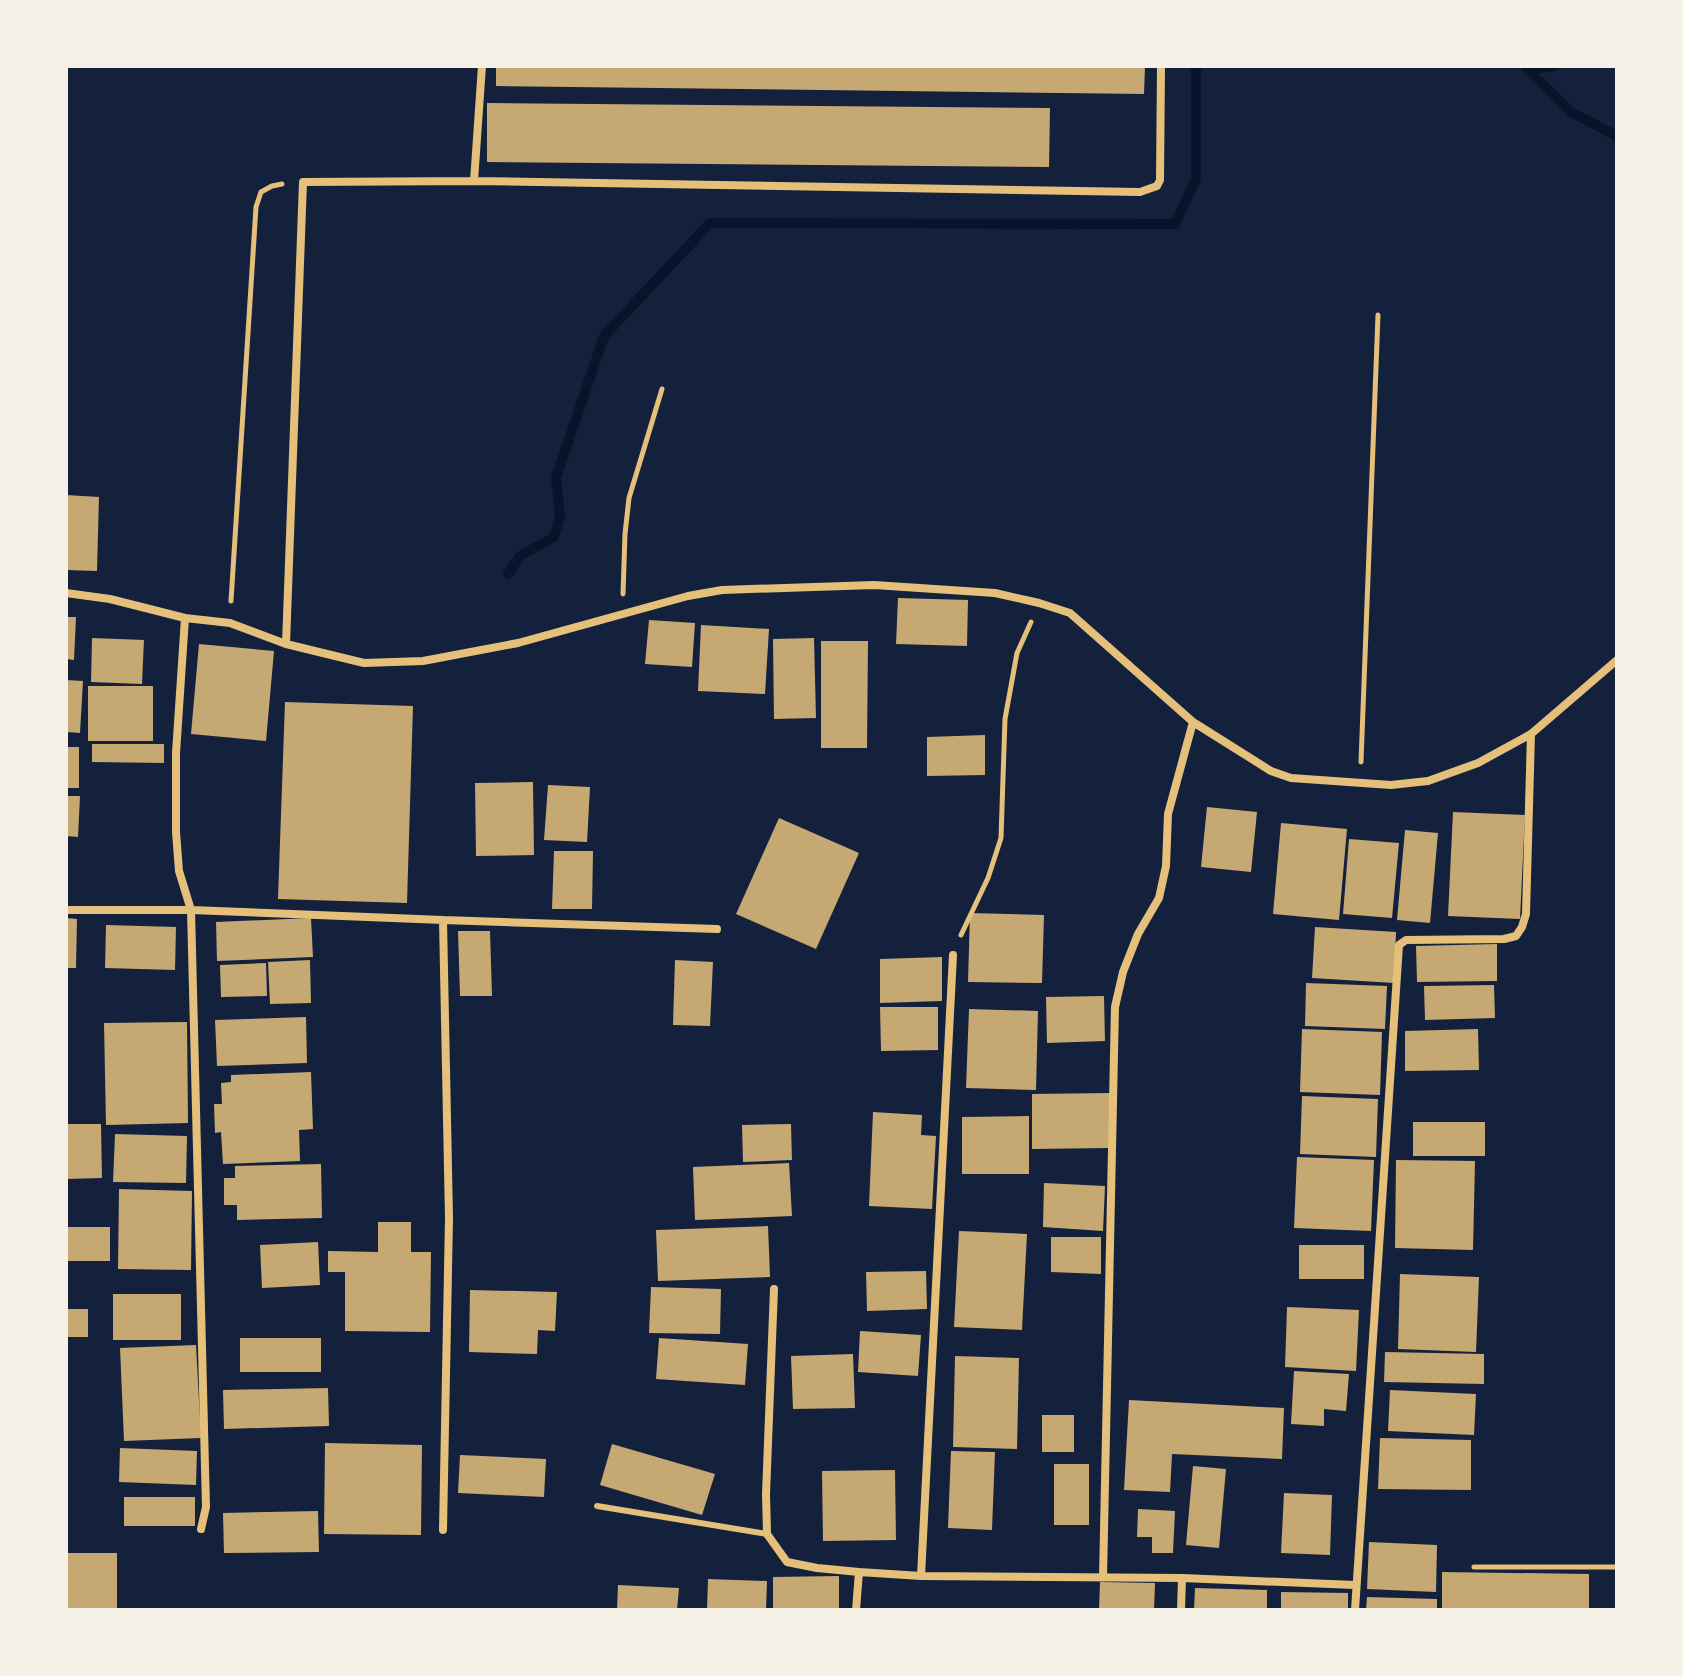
<svg xmlns="http://www.w3.org/2000/svg" width="1683" height="1676" font-family="'Libre Baskerville',serif">
<style>
.lines{fill:none;stroke-linecap:round;stroke-linejoin:round}
.stream{stroke:#0b132b;stroke-width:10}
.building{fill:#c6a872}
.path{stroke:#e5c07b;stroke-width:5}
.service{stroke:#e5c07b;stroke-width:6}
.minor{stroke:#e5c07b;stroke-width:8}
</style>
<rect width="100%" height="100%" fill="#14213d"/>
<g class="lines">
<path class="stream" d="M 1526,66 L 1528,70 L 1571,112 L 1617,136
M 1528,70 L 1554,66
M 508,574 L 520,556 L 554,537 L 560,516 L 556,478 L 604,336 L 710,223 L 1175,224 L 1196,179 L 1196,66"/>
</g>
<path class="building" d="M 496,66 L 1145,66 L 1144,94 L 496,86 Z
M 487,103 L 1050,108 L 1049,167 L 487,162 Z
M 66,495 L 99,497 L 97,571 L 66,570 Z
M 898,598 L 968,600 L 967,646 L 896,644 Z
M 66,617 L 76,617 L 74,660 L 66,659 Z
M 649,620 L 695,623 L 692,667 L 645,664 Z
M 701,625 L 769,629 L 765,694 L 698,691 Z
M 92,638 L 144,640 L 142,684 L 91,682 Z
M 814,638 L 816,718 L 774,719 L 773,639 Z
M 821,641 L 868,641 L 867,748 L 821,748 Z
M 199,644 L 274,651 L 266,741 L 191,734 Z
M 66,680 L 83,681 L 80,733 L 66,732 Z
M 88,686 L 153,686 L 153,741 L 88,741 Z
M 285,702 L 413,706 L 407,903 L 278,899 Z
M 985,735 L 985,775 L 927,776 L 927,737 Z
M 92,744 L 164,744 L 164,763 L 92,762 Z
M 66,747 L 79,747 L 79,788 L 66,788 Z
M 533,782 L 534,855 L 476,856 L 475,783 Z
M 548,785 L 590,787 L 587,842 L 544,840 Z
M 66,796 L 80,796 L 78,837 L 66,836 Z
M 1207,807 L 1257,812 L 1251,872 L 1201,867 Z
M 1453,812 L 1525,815 L 1520,919 L 1448,916 Z
M 779,818 L 859,853 L 816,949 L 736,914 Z
M 1281,823 L 1347,829 L 1339,920 L 1273,914 Z
M 1405,830 L 1438,833 L 1430,923 L 1397,920 Z
M 1349,839 L 1399,843 L 1392,918 L 1343,914 Z
M 554,851 L 593,851 L 592,909 L 552,909 Z
M 970,913 L 1044,915 L 1042,983 L 968,982 Z
M 66,918 L 77,919 L 76,968 L 66,968 Z
M 311,918 L 313,957 L 217,961 L 216,922 Z
M 106,925 L 176,927 L 175,970 L 105,968 Z
M 1315,927 L 1396,932 L 1394,983 L 1312,978 Z
M 458,931 L 490,931 L 492,996 L 460,996 Z
M 1497,944 L 1497,981 L 1417,982 L 1416,946 Z
M 942,957 L 942,1001 L 880,1003 L 880,959 Z
M 310,960 L 311,1003 L 270,1004 L 268,962 Z
M 675,960 L 713,962 L 710,1026 L 673,1025 Z
M 266,963 L 267,996 L 221,997 L 220,965 Z
M 1306,983 L 1387,986 L 1385,1029 L 1305,1026 Z
M 1494,985 L 1495,1018 L 1425,1020 L 1424,986 Z
M 1104,996 L 1105,1041 L 1047,1043 L 1046,997 Z
M 880,1007 L 938,1007 L 938,1050 L 881,1051 Z
M 969,1009 L 1038,1011 L 1036,1090 L 966,1088 Z
M 306,1017 L 307,1063 L 217,1066 L 215,1020 Z
M 187,1022 L 188,1123 L 106,1125 L 104,1023 Z
M 1302,1029 L 1382,1032 L 1380,1095 L 1300,1092 Z
M 1478,1029 L 1479,1070 L 1405,1071 L 1405,1031 Z
M 311,1072 L 313,1129 L 299,1130 L 300,1161 L 223,1164 L 221,1132 L 215,1133 L 214,1104 L 222,1104 L 221,1083 L 231,1082 L 231,1075 Z
M 1110,1093 L 1110,1148 L 1032,1149 L 1032,1094 Z
M 1302,1096 L 1378,1099 L 1376,1157 L 1300,1154 Z
M 873,1112 L 922,1115 L 921,1135 L 936,1136 L 932,1209 L 869,1206 Z
M 1029,1116 L 1029,1174 L 962,1174 L 962,1117 Z
M 1413,1122 L 1485,1122 L 1485,1156 L 1413,1156 Z
M 66,1124 L 101,1124 L 102,1178 L 66,1179 Z
M 791,1124 L 792,1160 L 743,1162 L 742,1125 Z
M 115,1134 L 187,1136 L 186,1183 L 113,1182 Z
M 1297,1157 L 1374,1160 L 1371,1231 L 1294,1228 Z
M 1396,1160 L 1475,1161 L 1473,1250 L 1395,1248 Z
M 789,1163 L 792,1216 L 695,1220 L 693,1167 Z
M 321,1164 L 322,1218 L 237,1220 L 237,1205 L 224,1205 L 224,1178 L 235,1178 L 235,1166 Z
M 1044,1183 L 1105,1186 L 1103,1231 L 1043,1227 Z
M 119,1189 L 192,1191 L 191,1270 L 118,1269 Z
M 378,1222 L 411,1222 L 411,1252 L 431,1252 L 430,1332 L 345,1331 L 345,1272 L 328,1272 L 328,1251 L 378,1252 Z
M 768,1226 L 770,1277 L 658,1281 L 656,1230 Z
M 66,1227 L 110,1227 L 110,1261 L 66,1261 Z
M 959,1231 L 1027,1234 L 1022,1330 L 954,1327 Z
M 1051,1237 L 1101,1237 L 1101,1274 L 1051,1272 Z
M 318,1242 L 320,1285 L 262,1288 L 260,1245 Z
M 1299,1245 L 1364,1245 L 1364,1279 L 1299,1279 Z
M 926,1271 L 927,1309 L 867,1311 L 866,1272 Z
M 1400,1274 L 1479,1277 L 1476,1352 L 1398,1349 Z
M 651,1287 L 721,1289 L 720,1334 L 649,1333 Z
M 470,1290 L 557,1292 L 555,1331 L 538,1330 L 537,1354 L 469,1352 Z
M 113,1294 L 181,1294 L 181,1340 L 113,1340 Z
M 1287,1307 L 1359,1310 L 1356,1371 L 1285,1367 Z
M 66,1309 L 88,1309 L 88,1337 L 66,1337 Z
M 860,1331 L 921,1335 L 918,1376 L 858,1372 Z
M 240,1338 L 321,1338 L 321,1372 L 240,1372 Z
M 659,1338 L 748,1344 L 745,1385 L 656,1379 Z
M 196,1345 L 201,1438 L 124,1441 L 120,1348 Z
M 1385,1352 L 1484,1354 L 1484,1384 L 1384,1382 Z
M 853,1354 L 855,1408 L 793,1409 L 791,1356 Z
M 955,1356 L 1019,1358 L 1017,1449 L 953,1447 Z
M 1294,1371 L 1349,1374 L 1346,1411 L 1324,1409 L 1324,1426 L 1291,1424 Z
M 328,1388 L 329,1426 L 224,1429 L 223,1390 Z
M 1390,1390 L 1476,1394 L 1474,1435 L 1388,1431 Z
M 1129,1400 L 1284,1408 L 1282,1459 L 1172,1454 L 1170,1492 L 1124,1490 Z
M 1042,1415 L 1074,1415 L 1074,1452 L 1042,1452 Z
M 1380,1438 L 1471,1440 L 1471,1490 L 1378,1489 Z
M 325,1443 L 422,1445 L 421,1535 L 324,1534 Z
M 612,1444 L 715,1474 L 702,1515 L 600,1485 Z
M 120,1448 L 197,1451 L 196,1485 L 119,1482 Z
M 951,1451 L 995,1452 L 992,1530 L 948,1528 Z
M 460,1455 L 546,1459 L 544,1497 L 458,1493 Z
M 1054,1464 L 1089,1464 L 1089,1525 L 1054,1525 Z
M 1193,1466 L 1226,1469 L 1219,1548 L 1186,1545 Z
M 895,1470 L 896,1540 L 823,1541 L 822,1471 Z
M 1284,1493 L 1332,1495 L 1330,1555 L 1281,1553 Z
M 124,1497 L 195,1497 L 195,1526 L 124,1526 Z
M 1138,1509 L 1175,1511 L 1173,1553 L 1152,1553 L 1152,1537 L 1137,1537 Z
M 318,1511 L 319,1552 L 224,1553 L 223,1513 Z
M 1369,1542 L 1437,1545 L 1436,1592 L 1367,1589 Z
M 66,1553 L 117,1553 L 117,1609 L 66,1609 Z
M 1442,1572 L 1589,1574 L 1589,1610 L 1442,1610 Z
M 839,1576 L 839,1610 L 773,1610 L 773,1577 Z
M 708,1579 L 767,1581 L 766,1610 L 707,1610 Z
M 1100,1582 L 1155,1583 L 1154,1610 L 1099,1610 Z
M 618,1585 L 679,1588 L 677,1610 L 617,1610 Z
M 1195,1588 L 1267,1590 L 1267,1610 L 1194,1610 Z
M 1281,1592 L 1348,1593 L 1348,1610 L 1281,1610 Z
M 1367,1597 L 1437,1599 L 1437,1610 L 1366,1610 Z"/>
<g class="lines">
<path class="path" d="M 623,594 L 625,534 L 629,498 L 662,389
M 231,601 L 256,207 L 261,192 L 272,186 L 282,184
M 1361,762 L 1378,315
M 961,935 L 988,878 L 1001,838 L 1005,719 L 1017,653 L 1031,622
M 1474,1567 L 1617,1567"/>
<path class="service" d="M 597,1506 L 767,1534"/>
<path class="minor" d="M 474,181 L 482,66
M 66,593 L 110,599 L 185,618 L 230,623 L 286,644 L 364,663 L 423,661 L 518,643 L 688,596 L 722,590 L 874,585 L 995,593 L 1039,603 L 1070,613 L 1193,722 L 1271,771 L 1291,778 L 1391,785 L 1428,781 L 1478,763 L 1531,734 L 1617,660
M 185,618 L 176,753 L 176,832 L 179,871 L 191,910 L 443,920 L 449,1218 L 443,1530
M 286,644 L 303,182 L 474,181 L 1140,192 L 1157,186 L 1160,180 L 1161,66
M 66,910 L 191,910 L 206,1507 L 201,1529
M 443,920 L 717,929
M 774,1289 L 766,1494 L 767,1534 L 787,1562 L 817,1568 L 859,1572
M 921,1576 L 953,955
M 1103,1578 L 1115,1007 L 1123,972 L 1138,934 L 1159,898 L 1166,866 L 1168,814 L 1193,722
M 856,1610 L 859,1572 L 921,1576 L 1182,1578 L 1355,1585
M 1181,1610 L 1182,1578
M 1355,1610 L 1399,945 L 1406,940 L 1504,939 L 1516,936 L 1522,927 L 1526,914 L 1531,734"/>
</g>
<rect width="1683" height="1676" fill="none" stroke="#f6f1e7" stroke-width="136"/>
</svg>
